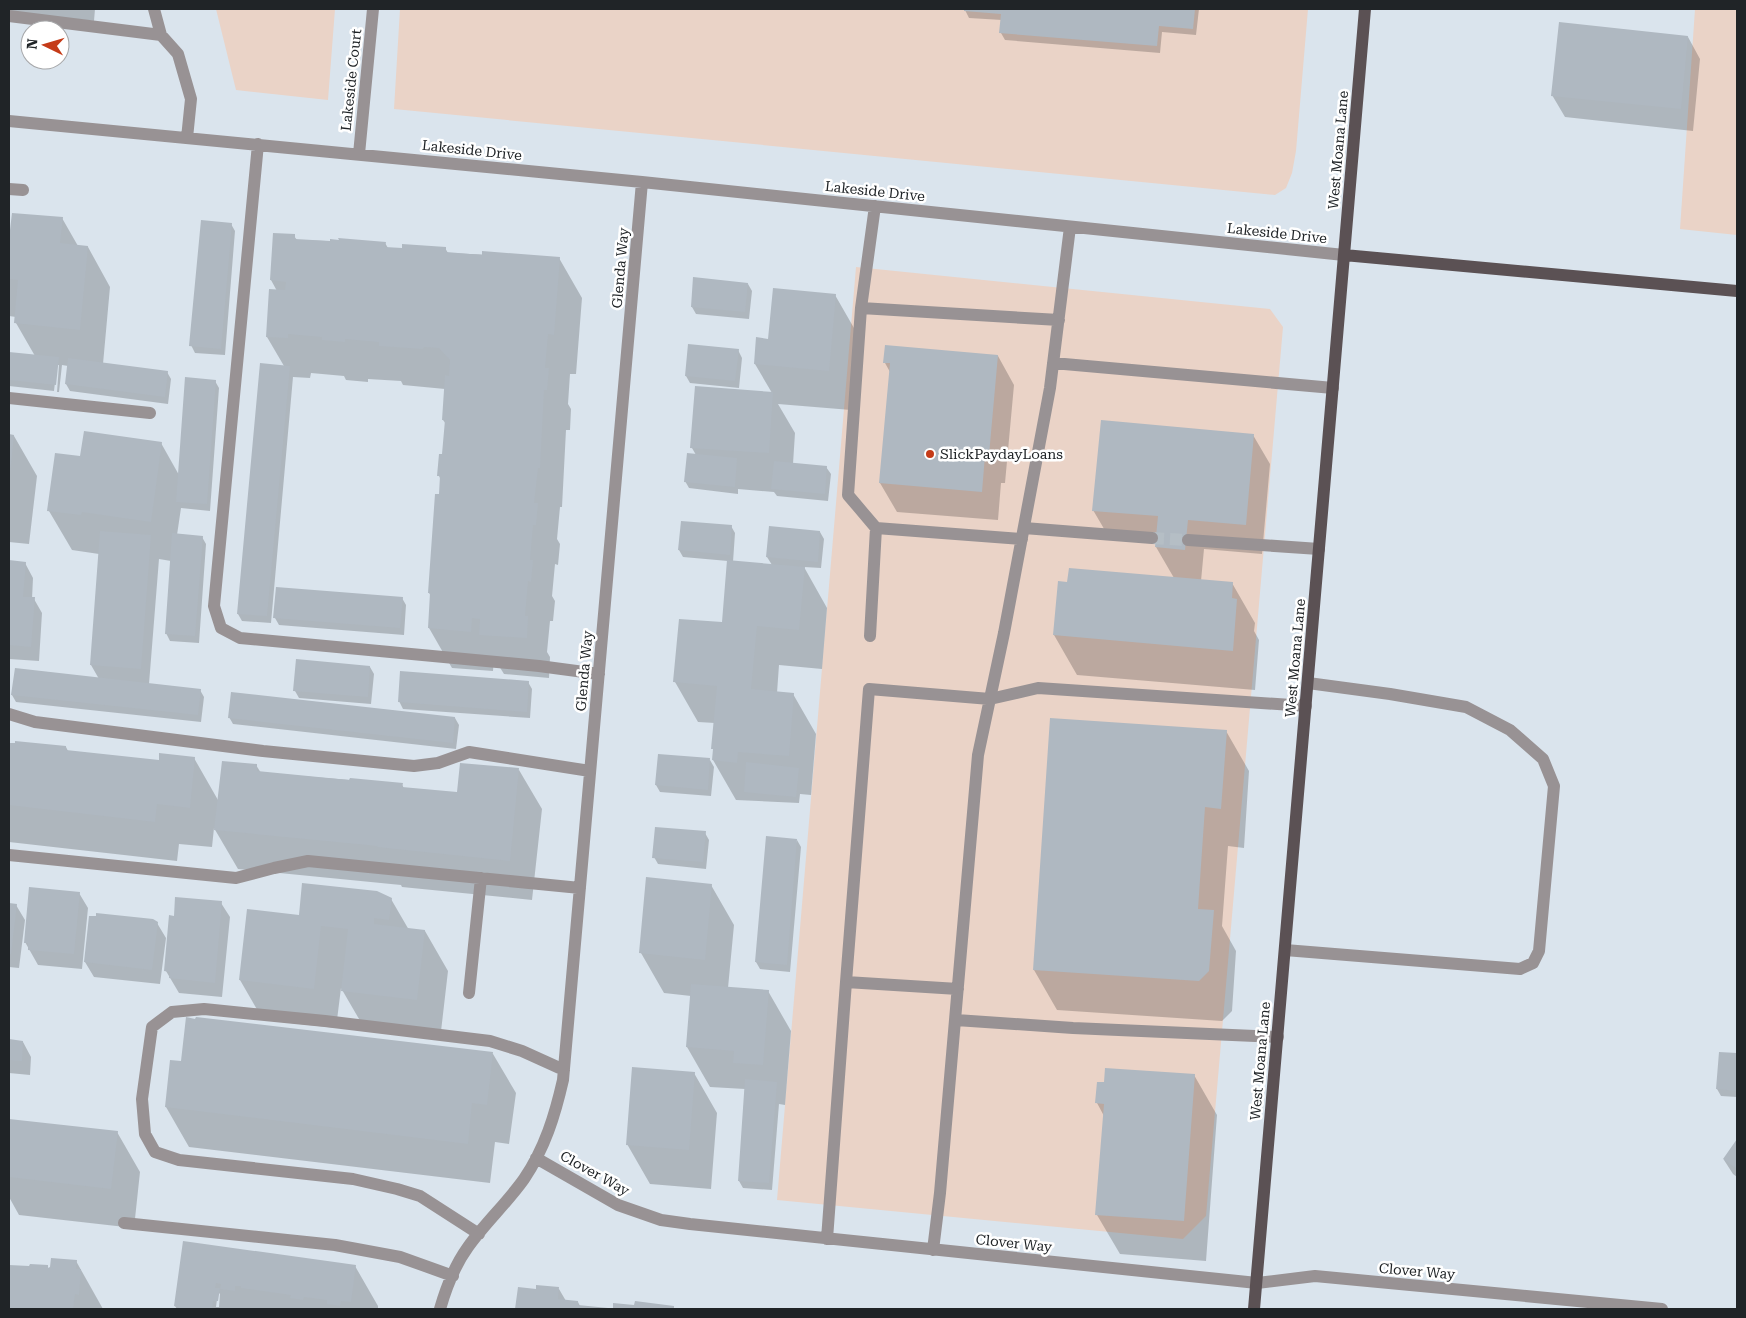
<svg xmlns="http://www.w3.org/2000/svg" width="1746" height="1318" font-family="'Roboto Serif',serif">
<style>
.commercial{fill:#ead3c7}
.shadow{fill:#0003;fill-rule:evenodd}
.building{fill:#afb8c1}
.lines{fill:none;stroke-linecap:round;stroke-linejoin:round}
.minor-tunnel{stroke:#b5bec5;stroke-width:12;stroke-dasharray:12 6;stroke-linecap:butt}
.minor{stroke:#989294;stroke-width:12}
.major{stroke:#5b5154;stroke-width:12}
.poi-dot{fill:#c53b18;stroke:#fff;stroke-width:2}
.labels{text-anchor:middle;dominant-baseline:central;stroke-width:5;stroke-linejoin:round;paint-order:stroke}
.street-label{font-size:14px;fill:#202427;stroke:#fff}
.poi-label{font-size:14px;fill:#202427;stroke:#fff;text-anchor:start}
</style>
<rect width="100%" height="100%" fill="#dae4ed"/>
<path class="commercial" d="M 216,9 L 335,9 L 328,100 L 236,90 Z
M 400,9 L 1308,9 L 1296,151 L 1292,173 L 1286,188 L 1275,195 L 394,109 Z
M 1695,9 L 1737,9 L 1737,235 L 1680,229 Z
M 856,267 L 1270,309 L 1283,327 L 1206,1216 L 1183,1239 L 777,1200 Z"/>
<path class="shadow" d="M 9,9 L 95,9 L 94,21 L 9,12 Z
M 950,9 L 1199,9 L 1196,35 L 1162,32 L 1160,53 L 1005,40 L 1001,33 L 1002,20 L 969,18 L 965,10 Z
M 1688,37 L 1700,59 L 1693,131 L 1565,117 L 1552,95 Z
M 62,218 L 78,246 L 88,247 L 110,287 L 103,364 L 167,372 L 171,379 L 168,404 L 70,391 L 66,384 L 68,366 L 62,365 L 59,392 L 57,392 L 59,365 L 57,365 L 54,391 L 9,386 L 9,353 L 35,356 L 16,323 L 16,317 L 9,316 L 9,231 Z
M 231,224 L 235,231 L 225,355 L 195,353 L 191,345 Z
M 294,236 L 297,240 L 385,243 L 388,248 L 445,248 L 448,253 L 559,258 L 582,298 L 576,374 L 570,374 L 568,404 L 571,409 L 570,430 L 566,430 L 562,507 L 560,507 L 557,539 L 560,544 L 558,565 L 555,564 L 552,596 L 555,601 L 553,621 L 550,621 L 547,652 L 550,657 L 549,678 L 504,674 L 494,658 L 493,671 L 452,668 L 429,628 L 431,596 L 429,593 L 440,495 L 441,480 L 439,476 L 440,455 L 443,456 L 446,424 L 443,420 L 445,389 L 403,385 L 401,381 L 368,379 L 368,382 L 346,380 L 344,376 L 311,373 L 310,378 L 293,377 L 271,623 L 242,621 L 238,614 L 284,366 L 267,337 L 277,291 L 271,280 Z
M 748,284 L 752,291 L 749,319 L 696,314 L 692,307 Z
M 835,295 L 858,335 L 851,410 L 778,404 L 795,433 L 793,464 L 826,467 L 831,474 L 828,501 L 777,496 L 774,492 L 738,489 L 738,494 L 689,488 L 685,481 L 696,455 L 692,448 L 772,393 L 755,364 L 769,340 Z
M 738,350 L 742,358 L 739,388 L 690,383 L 686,376 Z
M 998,356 L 1014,385 L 1005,483 L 1001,483 L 998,520 L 897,512 L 880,483 L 890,372 L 885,363 Z
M 215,381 L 219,388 L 210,511 L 181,508 L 177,535 L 202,537 L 206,544 L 199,643 L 170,641 L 166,633 L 171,561 L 159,559 L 149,684 L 200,690 L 204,697 L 201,722 L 16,702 L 12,695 L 99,679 L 91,665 L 99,554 L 72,550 L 49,511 L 81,458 L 161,443 L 179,475 Z
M 9,435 L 14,436 L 37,476 L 29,544 L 9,542 Z
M 1253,435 L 1270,464 L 1262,554 L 1204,549 L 1201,581 L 1232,583 L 1255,623 L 1254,631 L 1259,640 L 1255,690 L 1077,675 L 1054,635 L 1174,578 L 1156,547 L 1157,543 L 1110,539 L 1093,510 Z
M 682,522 L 731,526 L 735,533 L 733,562 L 772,565 L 767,557 L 820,532 L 824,539 L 821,568 L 804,567 L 827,608 L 822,669 L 779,665 L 777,693 L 793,694 L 816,734 L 811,795 L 800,794 L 799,803 L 736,800 L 713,760 L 715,723 L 698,722 L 675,682 L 723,624 L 728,561 L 683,557 L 679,550 Z
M 9,562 L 25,563 L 33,578 L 32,599 L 34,599 L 42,613 L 39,661 L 9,659 Z
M 402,598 L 406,605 L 404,635 L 279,625 L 275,618 Z
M 370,667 L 374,674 L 371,704 L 299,698 L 295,691 Z
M 528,682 L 532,689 L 530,718 L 403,709 L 399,701 Z
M 229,717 L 455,718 L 459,725 L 456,749 L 233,724 Z
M 1226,731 L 1249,771 L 1244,848 L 1228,846 L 1222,926 L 1236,951 L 1232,1011 L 1222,1021 L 1057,1010 L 1034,970 Z
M 9,744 L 66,747 L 68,751 L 160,761 L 194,758 L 218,800 L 256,765 L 261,773 L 402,784 L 404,789 L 458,794 L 519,770 L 542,809 L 532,900 L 402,887 L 401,885 L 238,869 L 214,828 L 212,847 L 179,844 L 177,861 L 9,842 Z
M 710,760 L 714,767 L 711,796 L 660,792 L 656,785 Z
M 705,833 L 709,840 L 706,869 L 658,864 L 654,857 Z
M 797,840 L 801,847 L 790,972 L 760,969 L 756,962 Z
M 711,885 L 734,925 L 728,988 L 768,991 L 791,1031 L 785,1105 L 779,1104 L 772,1190 L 743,1188 L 739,1181 L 745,1089 L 710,1087 L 687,1047 L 691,996 L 664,993 L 641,953 Z
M 79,893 L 88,908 L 82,969 L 38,965 L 25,942 Z
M 391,899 L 409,930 L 425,931 L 448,971 L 440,1040 L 366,1031 L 341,988 L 336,1028 L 263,1020 L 240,980 L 300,916 Z
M 221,903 L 230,917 L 222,997 L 179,993 L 166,971 L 175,917 Z
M 9,904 L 16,905 L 25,920 L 19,968 L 9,967 Z
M 157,923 L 166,938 L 160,984 L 94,977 L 85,962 Z
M 9,1041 L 23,1042 L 31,1057 L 30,1075 L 9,1073 Z
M 1720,1053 L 1737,1054 L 1737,1097 L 1721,1096 L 1717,1089 Z
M 493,1054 L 516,1093 L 509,1144 L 495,1142 L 490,1183 L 189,1147 L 166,1107 L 182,1062 Z
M 694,1073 L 717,1113 L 711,1189 L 650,1184 L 627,1144 Z
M 1194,1075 L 1217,1115 L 1206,1261 L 1120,1254 L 1097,1215 L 1104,1116 L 1097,1103 Z
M 9,1120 L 117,1132 L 140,1172 L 134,1228 L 19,1215 L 9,1197 Z
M 1737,1141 L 1737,1177 L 1733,1174 L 1724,1160 Z
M 184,1243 L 355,1266 L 378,1306 L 378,1309 L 177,1309 L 175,1306 ZM 218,1292 L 220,1294 L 219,1307 L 216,1307 Z
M 76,1261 L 103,1309 L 9,1309 L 9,1271 L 47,1266 L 49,1269 Z
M 519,1289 L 537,1291 L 559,1289 L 566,1301 L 578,1302 L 580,1306 L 608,1309 L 517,1309 Z
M 614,1305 L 673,1307 L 674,1309 L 614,1309 Z"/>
<path class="building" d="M 964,9 L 1195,9 L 1193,29 L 1159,26 L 1157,46 L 999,33 L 1001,14 L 964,11 Z
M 1559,22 L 1688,36 L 1681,109 L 1551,96 Z
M 12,213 L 63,217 L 60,243 L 88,246 L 80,330 L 14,323 L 18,280 L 9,279 L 9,230 L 10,230 Z
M 201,220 L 232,223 L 221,349 L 189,346 Z
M 273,233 L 295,234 L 295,239 L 330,241 L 330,239 L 339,240 L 338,238 L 386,242 L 385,247 L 402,248 L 402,244 L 446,247 L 446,252 L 482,255 L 482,251 L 560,257 L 554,335 L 548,334 L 545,368 L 549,368 L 547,390 L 544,390 L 540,468 L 538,468 L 534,503 L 538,503 L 536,525 L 533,525 L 530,560 L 533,560 L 531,582 L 528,581 L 525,616 L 528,616 L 527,638 L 479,635 L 480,619 L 472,618 L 471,632 L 428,628 L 430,593 L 428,593 L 435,494 L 439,494 L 440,476 L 437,476 L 439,454 L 442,454 L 445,420 L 442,420 L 445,375 L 449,376 L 450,360 L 439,348 L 424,347 L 423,349 L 379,346 L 379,342 L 345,339 L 345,342 L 322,340 L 322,337 L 288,334 L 288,338 L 266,337 L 269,289 L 285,290 L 286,282 L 270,280 Z
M 693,277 L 748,283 L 745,312 L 691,307 Z
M 773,288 L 836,294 L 829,371 L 754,364 L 756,337 L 768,339 Z
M 688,344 L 739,349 L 735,381 L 685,376 Z
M 885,345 L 998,355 L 989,455 L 985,455 L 982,492 L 879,483 L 890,363 L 883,363 Z
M 9,352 L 59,357 L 56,385 L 9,380 Z
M 68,358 L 168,371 L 165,397 L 65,384 Z
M 260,363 L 290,366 L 267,616 L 237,614 Z
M 185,377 L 216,380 L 207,504 L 176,502 Z
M 695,386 L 773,392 L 769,453 L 690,448 Z
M 1101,420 L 1254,434 L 1246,525 L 1188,520 L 1185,550 L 1155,547 L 1158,516 L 1092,511 Z
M 84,431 L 162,442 L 151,522 L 82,512 L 81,515 L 47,511 L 55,453 L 80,456 Z
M 9,434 L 14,435 L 10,473 L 9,473 Z
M 687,453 L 737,458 L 735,487 L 684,482 Z
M 774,461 L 827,466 L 825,494 L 771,489 Z
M 681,521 L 732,525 L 730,555 L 678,550 Z
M 769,526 L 820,531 L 818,562 L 766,557 Z
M 100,531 L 151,535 L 141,669 L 90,665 Z
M 172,533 L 203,536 L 195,636 L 165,634 Z
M 9,560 L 26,562 L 23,597 L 35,597 L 31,647 L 9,645 Z
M 727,560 L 805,567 L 799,630 L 757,626 L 751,689 L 794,693 L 789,756 L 738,752 L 737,763 L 712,760 L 713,749 L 711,749 L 717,686 L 673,682 L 679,619 L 722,622 Z
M 1069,568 L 1233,582 L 1232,598 L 1237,599 L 1233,651 L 1053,635 L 1058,581 L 1067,582 Z
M 276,587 L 403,597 L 400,628 L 273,618 Z
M 296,659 L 370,666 L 368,697 L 293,691 Z
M 15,668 L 201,689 L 198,715 L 11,695 Z
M 400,671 L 529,681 L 527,712 L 398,702 Z
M 231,692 L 455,717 L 453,743 L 228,718 Z
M 1050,718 L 1227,730 L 1221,809 L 1205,807 L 1198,909 L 1214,910 L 1209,971 L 1199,981 L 1033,970 Z
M 15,741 L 66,746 L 66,750 L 159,760 L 159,753 L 195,757 L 190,808 L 157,804 L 155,822 L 9,805 L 9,743 L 15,743 Z
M 658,754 L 710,758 L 708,790 L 655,785 Z
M 222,761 L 257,764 L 257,771 L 349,780 L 350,778 L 403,783 L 402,787 L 457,792 L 460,763 L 519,768 L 510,861 L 377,847 L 378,846 L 214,830 Z
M 746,762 L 799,768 L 796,797 L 744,792 Z
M 655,827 L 706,831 L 703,862 L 652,858 Z
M 766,836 L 797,839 L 787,965 L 755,962 Z
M 646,877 L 712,884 L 705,960 L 639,953 Z
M 302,883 L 377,891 L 392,898 L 389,920 L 374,918 L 374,924 L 425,930 L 417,1000 L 341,991 L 348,929 L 321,926 L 314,989 L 239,980 L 247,909 L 299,915 Z
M 29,887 L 80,892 L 74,954 L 28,950 L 28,943 L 24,943 Z
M 175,897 L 222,901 L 215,983 L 169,978 L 170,972 L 164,971 L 169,915 L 174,916 Z
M 9,903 L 17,904 L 11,954 L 9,954 Z
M 96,913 L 153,919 L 158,922 L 152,970 L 84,962 L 89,916 L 96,916 Z
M 691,984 L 769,990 L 763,1065 L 733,1063 L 734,1051 L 686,1047 Z
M 186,1017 L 195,1019 L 196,1017 L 493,1052 L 487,1105 L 472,1103 L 468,1144 L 165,1107 L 170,1060 L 181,1061 Z
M 9,1039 L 23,1041 L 22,1061 L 9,1060 Z
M 1719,1052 L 1737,1053 L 1737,1091 L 1716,1089 Z
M 632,1067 L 695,1072 L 689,1150 L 626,1145 Z
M 1105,1068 L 1195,1074 L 1184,1221 L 1095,1215 L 1104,1104 L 1095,1103 L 1097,1082 L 1104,1082 Z
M 745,1079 L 777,1082 L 769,1183 L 738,1181 Z
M 9,1119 L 118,1131 L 111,1189 L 9,1177 Z
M 1737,1139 L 1737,1169 L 1723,1159 Z
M 183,1241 L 356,1265 L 351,1302 L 341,1301 L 340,1306 L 327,1304 L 327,1300 L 304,1297 L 303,1300 L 290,1298 L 291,1295 L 241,1288 L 241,1286 L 235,1286 L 235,1291 L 220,1289 L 221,1284 L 216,1283 L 215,1288 L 220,1288 L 218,1301 L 213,1301 L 212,1309 L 178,1309 L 179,1307 L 174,1306 Z
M 51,1258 L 77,1260 L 76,1269 L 81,1269 L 79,1295 L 75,1294 L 73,1309 L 9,1309 L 9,1265 L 29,1266 L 30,1264 L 48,1265 L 48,1268 L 50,1267 Z
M 536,1285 L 559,1287 L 558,1299 L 578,1301 L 578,1305 L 608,1308 L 607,1309 L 515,1309 L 518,1287 L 536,1289 Z
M 635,1301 L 674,1306 L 674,1309 L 613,1309 L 613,1303 L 634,1305 Z"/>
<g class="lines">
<path class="minor-tunnel" d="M 1152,538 L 1188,540"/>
<path class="minor" d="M 154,9 L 161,35
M 9,16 L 161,35 L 178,54 L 191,99 L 187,138
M 9,121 L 642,182 L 1344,255
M 258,144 L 214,606 L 221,628 L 240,638 L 539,666 L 599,674
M 359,154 L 373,9
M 9,189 L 23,190
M 875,206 L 861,308 L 848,495 L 876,528 L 1022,539
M 861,308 L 1059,320
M 1053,363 L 1333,388
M 9,398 L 150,413
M 1024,528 L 1152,538
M 1188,540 L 1319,549
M 870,636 L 876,528
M 9,714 L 35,722 L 263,751 L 414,766 L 438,763 L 469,752 L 590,771
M 9,855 L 236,878 L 274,868 L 308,861 L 580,888
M 1285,950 L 1520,969 L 1533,963 L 1539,951 L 1554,786 L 1543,759 L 1510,730 L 1466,707 L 1390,694 L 1308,683
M 846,982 L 869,689 L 990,699 L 1038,688 L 1306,706
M 469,993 L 481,878
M 956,1020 L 1073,1028 L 1278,1037
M 536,1158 L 618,1205 L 661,1220 L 690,1224 L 1257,1283 L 1315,1276 L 1662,1309
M 124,1223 L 335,1245 L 400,1257 L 453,1276
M 479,1234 L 420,1196 L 397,1189 L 353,1179 L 179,1160 L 155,1152 L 145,1134 L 142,1099 L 152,1027 L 172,1012 L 204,1009 L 325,1021 L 490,1041 L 522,1051 L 564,1070
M 827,1239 L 846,982 L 958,989
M 933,1250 L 940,1193 L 978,755 L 1004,633 L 1050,388 L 1070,227
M 440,1309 C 446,1288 455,1265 468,1247 C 485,1223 507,1203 524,1179 C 545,1148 555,1115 563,1080 L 642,182"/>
<path class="major" d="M 1344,255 L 1737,291
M 1254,1309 L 1365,9"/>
</g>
<circle class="poi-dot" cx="930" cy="454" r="5"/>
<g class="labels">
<g class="street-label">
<text transform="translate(351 80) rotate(-84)">Lakeside Court</text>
<text transform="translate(472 150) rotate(6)">Lakeside Drive</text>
<text transform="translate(1338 150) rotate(-85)">West Moana Lane</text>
<text transform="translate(875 191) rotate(6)">Lakeside Drive</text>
<text transform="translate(1277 233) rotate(6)">Lakeside Drive</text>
<text transform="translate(620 268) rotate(-85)">Glenda Way</text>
<text transform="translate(1295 658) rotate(-85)">West Moana Lane</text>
<text transform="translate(584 671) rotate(-85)">Glenda Way</text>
<text transform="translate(1260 1061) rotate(-85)">West Moana Lane</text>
<text transform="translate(595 1173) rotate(29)">Clover Way</text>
<text transform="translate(1014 1243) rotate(6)">Clover Way</text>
<text transform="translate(1417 1271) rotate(5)">Clover Way</text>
</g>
<g class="poi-label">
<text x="940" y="454">SlickPaydayLoans</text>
</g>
</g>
<rect width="1746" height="1318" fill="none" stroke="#202427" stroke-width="20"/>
<g transform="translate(45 45) rotate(275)"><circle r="24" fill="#ffffff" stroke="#a6a7a9"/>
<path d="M0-4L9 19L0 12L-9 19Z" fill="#c53b18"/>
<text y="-8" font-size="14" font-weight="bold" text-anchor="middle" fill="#202427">N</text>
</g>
</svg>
